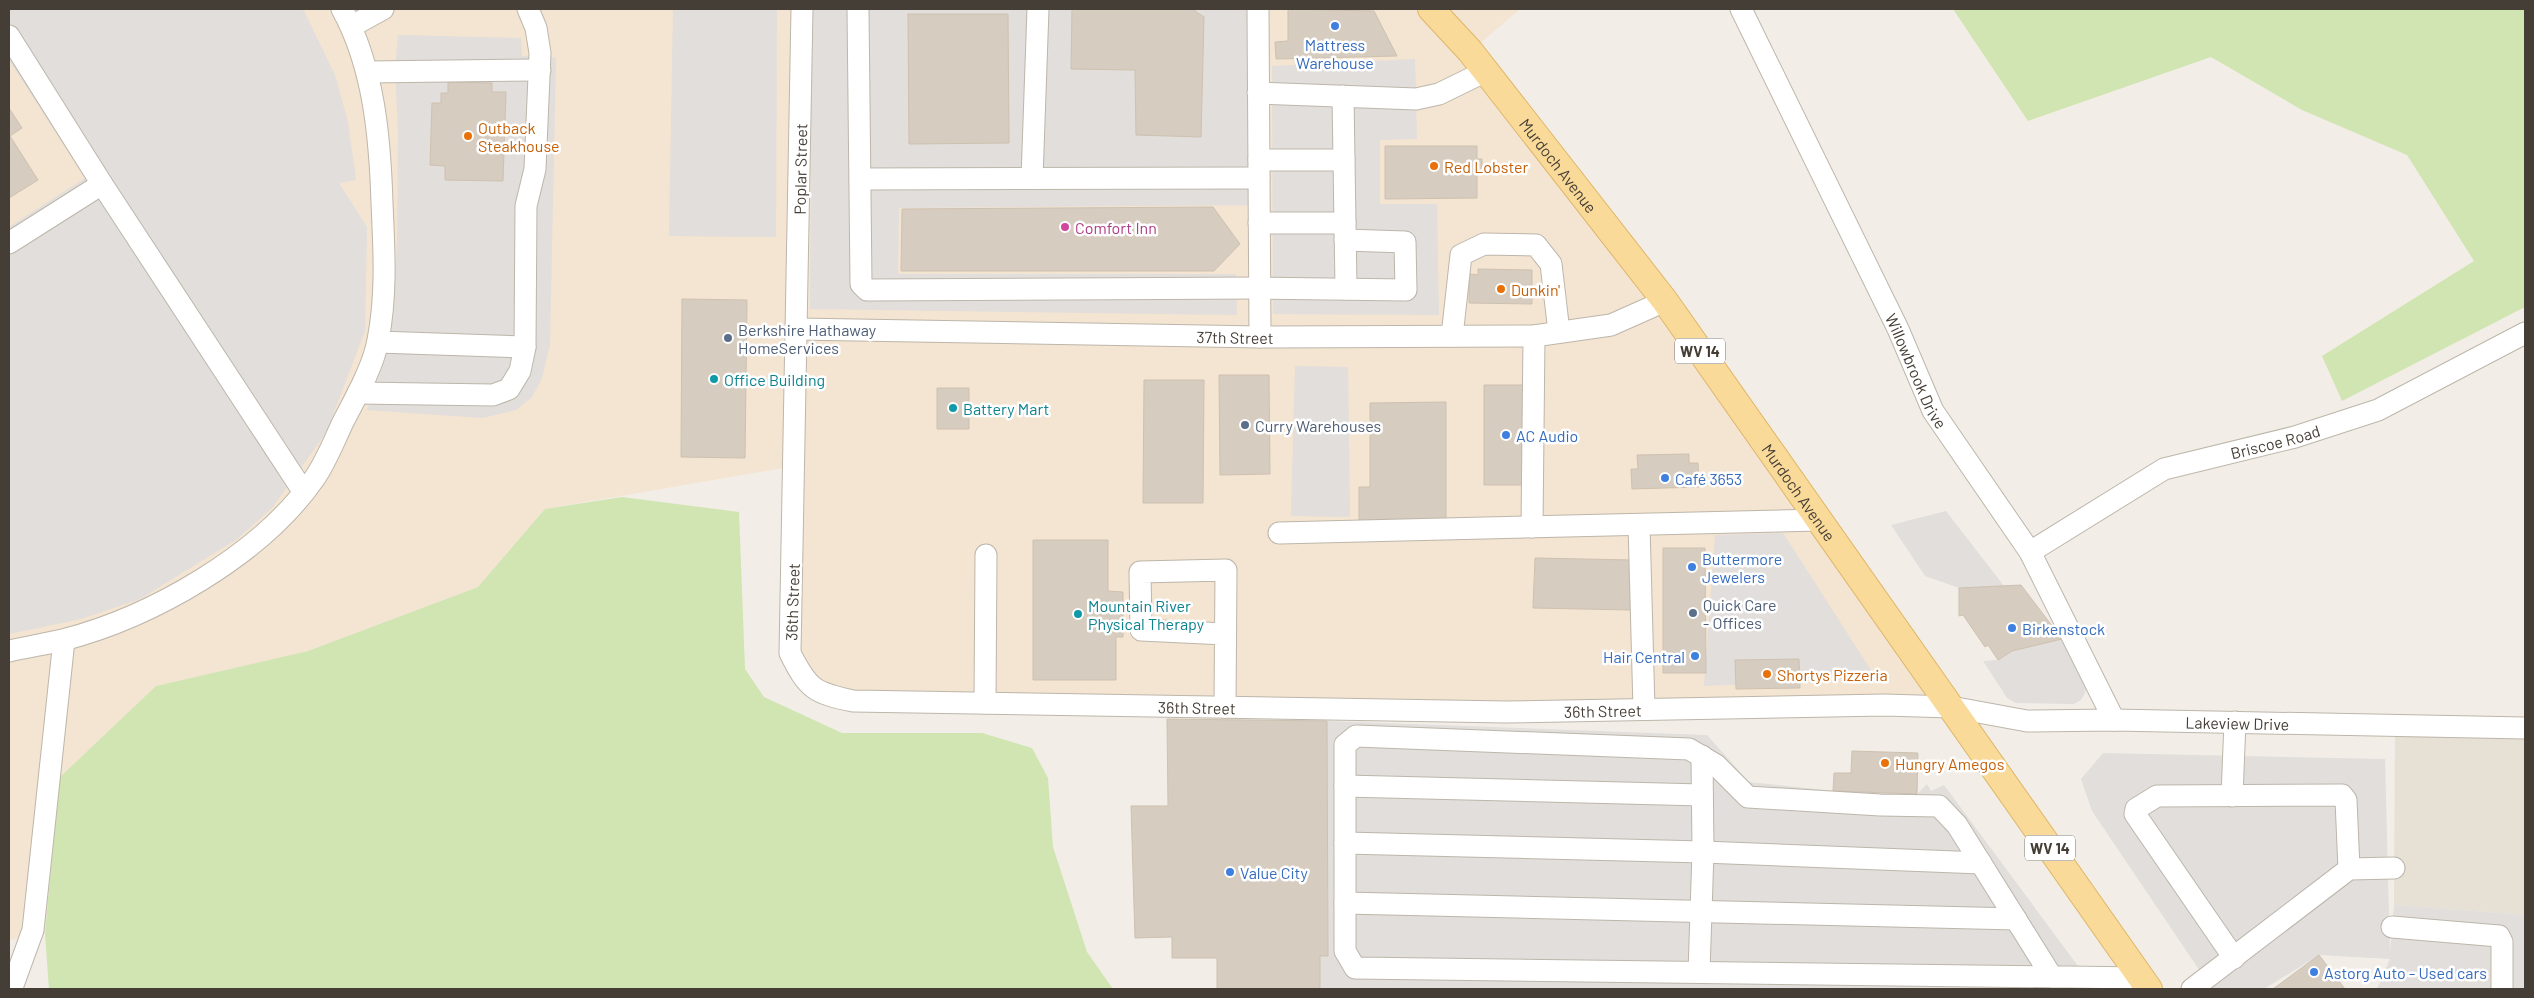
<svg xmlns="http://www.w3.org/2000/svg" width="2534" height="998" font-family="Barlow,sans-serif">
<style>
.residential{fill:#e6e0d5}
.commercial{fill:#f4e4d2}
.green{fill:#d0e5b1}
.parking{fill:#e1dedb;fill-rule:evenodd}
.building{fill:#d6ccbf;stroke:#cec1b0}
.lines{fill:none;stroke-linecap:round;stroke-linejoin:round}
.minor-casing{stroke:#bdb6aa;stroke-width:23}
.major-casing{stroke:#deb669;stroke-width:28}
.minor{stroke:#fff;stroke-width:21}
.major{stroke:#f9da99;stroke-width:26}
.shop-dot{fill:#3f7fe0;stroke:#fff;stroke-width:2}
.food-dot{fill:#e8710a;stroke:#fff;stroke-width:2}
.hotel-dot{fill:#d1479c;stroke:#fff;stroke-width:2}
.service-dot{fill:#5c6f8a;stroke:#fff;stroke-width:2}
.culture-dot{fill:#0f9aa8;stroke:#fff;stroke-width:2}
.labels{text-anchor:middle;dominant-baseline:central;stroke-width:5;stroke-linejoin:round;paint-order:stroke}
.shield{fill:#fff;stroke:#7d7872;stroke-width:1}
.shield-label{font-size:15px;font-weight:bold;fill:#453e36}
.shop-label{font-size:16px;fill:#366cbe;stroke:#fff;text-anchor:start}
.food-label{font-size:16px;fill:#c56008;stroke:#fff;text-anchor:start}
.street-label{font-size:16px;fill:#453e36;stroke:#fff}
.hotel-label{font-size:16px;fill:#b23c85;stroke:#fff;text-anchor:start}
.service-label{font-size:16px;fill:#4e5e75;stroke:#fff;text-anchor:start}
.culture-label{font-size:16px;fill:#0d838f;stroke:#fff;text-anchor:start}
</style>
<rect width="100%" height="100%" fill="#f2eee7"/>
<path class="residential" d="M 2395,726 L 2525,728 L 2525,915 L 2394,905 Z"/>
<path class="commercial" d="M 9,9 L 1520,9 L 1471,51 L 1951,707 L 823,695 L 790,653 L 795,466 L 545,509 L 478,587 L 308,651 L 156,686 L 59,778 L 45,934 L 9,940 Z"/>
<path class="green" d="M 1953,9 L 2525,9 L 2525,307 L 2342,401 L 2322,356 L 2474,261 L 2407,155 L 2302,110 L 2211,57 L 2028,121 Z
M 622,497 L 739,512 L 745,669 L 764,697 L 842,733 L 982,733 L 1032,748 L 1048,778 L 1053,847 L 1087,952 L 1113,989 L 49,989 L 45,934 L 59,778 L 156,686 L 308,651 L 478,587 L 545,509 Z"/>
<path class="parking" d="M 9,9 L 303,9 L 335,75 L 348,122 L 356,180 L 339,183 L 367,227 L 365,331 L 326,433 L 272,508 L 237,539 L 140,599 L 81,619 L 9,634 L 9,227 L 85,178 L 9,60 Z
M 673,9 L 777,9 L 776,237 L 669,236 Z
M 806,9 L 1072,9 L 1071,69 L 1135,70 L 1201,137 L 1204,17 L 1192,9 L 1252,9 L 1252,205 L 899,208 L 898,274 L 1236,274 L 1237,315 L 810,309 L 811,139 ZM 909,14 L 1008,14 L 1009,143 L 909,144 Z
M 398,35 L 521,38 L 522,56 L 556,58 L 550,344 L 542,378 L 532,397 L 516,410 L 482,418 L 367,410 L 384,362 L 394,316 L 397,241 L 398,133 L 395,68 Z
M 1415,59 L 1417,139 L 1380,140 L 1380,204 L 1437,204 L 1439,315 L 1273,314 L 1272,66 Z
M 1295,366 L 1348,367 L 1350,517 L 1291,516 Z
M 1946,511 L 2004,586 L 1959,588 L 1925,576 L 1891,525 Z
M 1783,533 L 1876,678 L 1704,686 L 1715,535 Z
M 2062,639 L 2082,667 L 2086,691 L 2081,700 L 2074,704 L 2016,703 L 2007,698 L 1983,661 L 1998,660 L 2012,651 Z
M 1327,721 L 1707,735 L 1749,782 L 1833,791 L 1917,794 L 1927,784 L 1931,791 L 1944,785 L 2095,989 L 1320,989 L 1320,956 L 1328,955 Z
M 2103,753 L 2385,759 L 2390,952 L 2394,905 L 2525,915 L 2525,989 L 2377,989 L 2390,959 L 2319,955 L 2264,989 L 2212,989 L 2092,811 L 2081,779 Z"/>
<path class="building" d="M 1072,9 L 1192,9 L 1204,17 L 1201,137 L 1136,135 L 1135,70 L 1071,69 Z
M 1288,9 L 1374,11 L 1397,56 L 1276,59 L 1275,42 L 1288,41 Z
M 908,14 L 1008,14 L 1009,143 L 909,144 Z
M 448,82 L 492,83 L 492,92 L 506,92 L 503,181 L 445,180 L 445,166 L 430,165 L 432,103 L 441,103 L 441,93 L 448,93 Z
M 9,108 L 22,128 L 10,136 L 38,180 L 9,198 Z
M 1385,146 L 1477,146 L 1477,159 L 1482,159 L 1482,173 L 1477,173 L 1477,198 L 1385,199 Z
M 1213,207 L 1240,244 L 1214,271 L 901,271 L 902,209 Z
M 1478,269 L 1532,270 L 1532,304 L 1469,303 L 1469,274 L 1478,275 Z
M 682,299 L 747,300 L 745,458 L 681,457 Z
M 1219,375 L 1269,375 L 1270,474 L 1220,475 Z
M 1144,380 L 1204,380 L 1203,503 L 1143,503 Z
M 1484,385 L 1528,385 L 1528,485 L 1484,485 Z
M 937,388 L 969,388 L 969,429 L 937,429 Z
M 1446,402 L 1446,521 L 1359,521 L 1359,487 L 1370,487 L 1370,403 Z
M 1689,454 L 1689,463 L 1698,463 L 1699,487 L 1632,489 L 1631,469 L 1638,469 L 1637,455 Z
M 1033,540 L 1108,540 L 1108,591 L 1123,592 L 1123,637 L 1116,637 L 1116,680 L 1033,680 Z
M 1663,548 L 1705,548 L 1706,673 L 1663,673 Z
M 1535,558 L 1632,560 L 1631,610 L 1533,608 Z
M 2021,585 L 2062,639 L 2012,651 L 1998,660 L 1988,645 L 1985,647 L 1963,615 L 1959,616 L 1959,588 Z
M 1799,659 L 1800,688 L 1736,689 L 1735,660 Z
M 1167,719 L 1327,721 L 1328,956 L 1320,956 L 1320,989 L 1217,989 L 1217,958 L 1172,958 L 1172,937 L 1135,938 L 1131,806 L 1168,806 Z
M 1852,751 L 1918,753 L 1917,794 L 1833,791 L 1834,773 L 1851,773 Z
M 2319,955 L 2345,989 L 2273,989 Z"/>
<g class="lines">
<g class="minor-casing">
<g id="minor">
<path id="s1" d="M 802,9 L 790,653 C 808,689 814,693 853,701 L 1506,712 L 1885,705 L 1951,707 L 2027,721 L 2114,720 L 2525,728"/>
<path d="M 858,9 L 861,284 L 867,290 L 1260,288 L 1406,290 L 1405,242 L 1345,240"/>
<path d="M 1258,9 L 1260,337"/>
<path id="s2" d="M 1741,9 L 1898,329 L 1933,411 L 2030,552 L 2114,720"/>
<path d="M 352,26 L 383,9"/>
<path d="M 9,36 L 102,184 L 9,243"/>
<path d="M 367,72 L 540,70"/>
<path d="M 1258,93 L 1416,99 L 1439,94 L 1486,71"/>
<path d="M 1343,96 L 1346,289"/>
<path d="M 1259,160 L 1344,160"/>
<path d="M 1032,178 L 1038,9"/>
<path d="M 861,179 L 1259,178"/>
<path d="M 102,184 L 303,491"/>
<path d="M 1259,223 L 1345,223"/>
<path id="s3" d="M 797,329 L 1260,337 L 1534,336 L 1611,325 L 1665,301"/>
<path d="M 1452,336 L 1461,255 L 1484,244 L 1536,245 L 1551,264 L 1559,332"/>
<path d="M 378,342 L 525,347"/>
<path d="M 358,393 L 493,395 L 509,389 L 520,371 L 525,347 L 526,206 L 535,169 L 540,53 L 536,28 L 528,9"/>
<path d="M 1639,525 L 1644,709"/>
<path d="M 1532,527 L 1534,336"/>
<path d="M 1279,533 L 1819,520"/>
<path id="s4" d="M 2030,552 L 2164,469 L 2295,437 L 2378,410 L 2525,333"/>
<path d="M 1225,634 L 1141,630 L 1140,572 L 1226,570 L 1225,707"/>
<path d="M 9,651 C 27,647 45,644 63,640 C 152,617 261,555 314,479 C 326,462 334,441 343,422 C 355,399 374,365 378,340 C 387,294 384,249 382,203 C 380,138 374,67 342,9"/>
<path d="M 985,703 L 986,555"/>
<path d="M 1345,786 L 1702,795"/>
<path d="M 2232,796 L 2235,722"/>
<path d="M 1345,843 L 1703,852 L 1981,863"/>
<path d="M 1345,903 L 2016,919"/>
<path d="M 2392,927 L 2499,936 L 2502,942 L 2502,989"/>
<path d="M 2234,958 L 2135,814 L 2136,809 L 2157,796 L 2342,795 L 2346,800 L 2349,869"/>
<path d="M 1699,972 L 1703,852 L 1702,756"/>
<path d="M 2052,977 L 1957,825 L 1939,806 L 1880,805 L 1748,797 L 1716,765 L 1689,749 L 1356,736 L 1345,745 L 1345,951 L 1355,968 L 2141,978"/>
<path d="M 13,985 L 33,930 L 64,640"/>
<path d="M 2192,989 L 2349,869 L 2394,868"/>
</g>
</g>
<g class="major-casing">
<g id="major">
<path id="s5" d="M 1431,9 L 1470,51 L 1665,301 L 2149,989"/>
</g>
</g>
<use href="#minor" class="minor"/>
<use href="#major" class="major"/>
</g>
<g class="shop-dot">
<circle cx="1335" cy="26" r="5"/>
<circle cx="1506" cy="435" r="5"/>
<circle cx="1665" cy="478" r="5"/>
<circle cx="1692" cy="567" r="5"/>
<circle cx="2012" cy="628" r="5"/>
<circle cx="1695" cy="656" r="5"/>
<circle cx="1230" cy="872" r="5"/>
<circle cx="2314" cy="972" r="5"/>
</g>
<g class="food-dot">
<circle cx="468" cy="136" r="5"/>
<circle cx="1434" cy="166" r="5"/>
<circle cx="1501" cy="289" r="5"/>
<circle cx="1767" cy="674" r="5"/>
<circle cx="1885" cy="763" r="5"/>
</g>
<circle class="hotel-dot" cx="1065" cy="227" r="5"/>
<g class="service-dot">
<circle cx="728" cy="338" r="5"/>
<circle cx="1245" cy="425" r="5"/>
<circle cx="1693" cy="613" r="5"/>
</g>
<g class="culture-dot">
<circle cx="714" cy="379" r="5"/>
<circle cx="953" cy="408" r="5"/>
<circle cx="1078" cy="614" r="5"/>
</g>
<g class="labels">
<g class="shield">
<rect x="1675" y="338.5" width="50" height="25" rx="4"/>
<rect x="2025" y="835.5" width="50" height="25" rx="4"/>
</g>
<g class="shield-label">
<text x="1700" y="351">WV 14</text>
<text x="2050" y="848">WV 14</text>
</g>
<g class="shop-label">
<text x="1335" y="44" text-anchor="middle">Mattress<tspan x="1335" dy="18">Warehouse</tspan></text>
<text x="1516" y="435">AC Audio</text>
<text x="1675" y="478">Café 3653</text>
<text x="1702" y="558">Buttermore<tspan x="1702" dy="18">Jewelers</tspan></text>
<text x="2022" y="628">Birkenstock</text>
<text x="1685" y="656" text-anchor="end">Hair Central</text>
<text x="1240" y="872">Value City</text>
<text x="2324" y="972">Astorg Auto - Used cars</text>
</g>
<g class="food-label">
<text x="478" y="127">Outback<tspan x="478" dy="18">Steakhouse</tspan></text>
<text x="1444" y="166">Red Lobster</text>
<text x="1511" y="289">Dunkin'</text>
<text x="1777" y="674">Shortys Pizzeria</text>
<text x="1895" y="763">Hungry Amegos</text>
</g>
<g class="street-label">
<text stroke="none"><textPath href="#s5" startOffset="202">Murdoch Avenue</textPath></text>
<text transform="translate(800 169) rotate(-89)">Poplar Street</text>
<text stroke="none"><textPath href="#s3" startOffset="438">37th Street</textPath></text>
<text stroke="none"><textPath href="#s2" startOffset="402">Willowbrook Drive</textPath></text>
<text stroke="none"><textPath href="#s4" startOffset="272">Briscoe Road</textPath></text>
<text stroke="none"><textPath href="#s5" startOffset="608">Murdoch Avenue</textPath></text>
<text transform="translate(792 602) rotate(-88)">36th Street</text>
<text stroke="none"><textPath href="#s1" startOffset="1072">36th Street</textPath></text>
<text stroke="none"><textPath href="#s1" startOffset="1478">36th Street</textPath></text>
<text stroke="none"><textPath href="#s1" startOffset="2114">Lakeview Drive</textPath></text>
</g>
<g class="hotel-label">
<text x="1075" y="227">Comfort Inn</text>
</g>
<g class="service-label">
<text x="738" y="329">Berkshire Hathaway<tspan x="738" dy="18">HomeServices</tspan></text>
<text x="1255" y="425">Curry Warehouses</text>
<text x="1703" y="604">Quick Care<tspan x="1703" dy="18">- Offices</tspan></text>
</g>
<g class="culture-label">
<text x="724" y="379">Office Building</text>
<text x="963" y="408">Battery Mart</text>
<text x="1088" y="605">Mountain River<tspan x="1088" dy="18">Physical Therapy</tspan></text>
</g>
</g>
<rect width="2534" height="998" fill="none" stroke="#453e36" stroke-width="20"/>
</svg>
